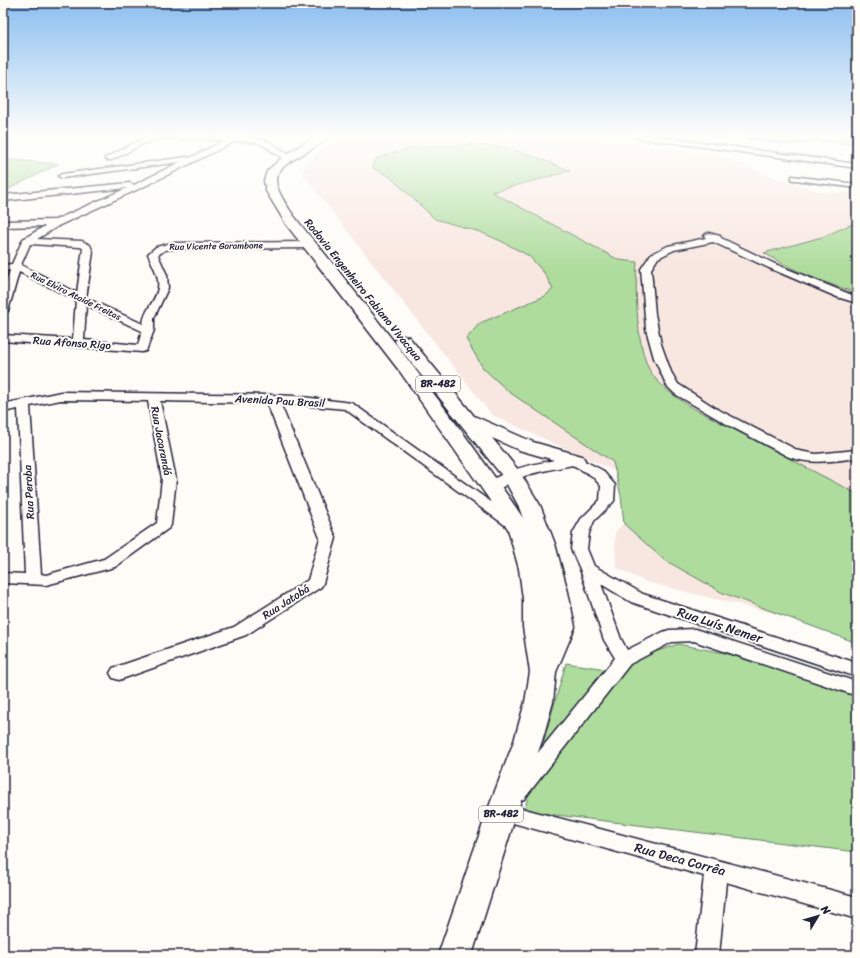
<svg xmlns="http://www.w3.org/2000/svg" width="860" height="958" font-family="Sriracha,sans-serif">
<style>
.built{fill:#f8e6e0}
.green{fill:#addc9c;stroke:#687f6c}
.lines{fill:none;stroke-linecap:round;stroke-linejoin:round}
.stream{stroke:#6e8aaf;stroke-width:2.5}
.minor-casing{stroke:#22223b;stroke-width:3}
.highway-casing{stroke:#22223b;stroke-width:3}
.minor{fill:#fdfcf7;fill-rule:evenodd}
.highway{fill:#fdfcf7;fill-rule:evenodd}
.labels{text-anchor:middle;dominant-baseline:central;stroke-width:4;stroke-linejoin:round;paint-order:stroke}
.far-street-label{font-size:9px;fill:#22223b;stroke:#fdfcf7}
.shield{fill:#fdfcf7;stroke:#646373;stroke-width:1}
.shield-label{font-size:10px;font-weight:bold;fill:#22223b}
.street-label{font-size:11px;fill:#22223b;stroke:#fdfcf7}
.near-street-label{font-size:13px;fill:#22223b;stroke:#fdfcf7}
</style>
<rect width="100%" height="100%" fill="#fdfcf7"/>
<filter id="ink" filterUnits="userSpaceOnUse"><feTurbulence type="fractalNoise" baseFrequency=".025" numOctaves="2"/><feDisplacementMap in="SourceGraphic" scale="8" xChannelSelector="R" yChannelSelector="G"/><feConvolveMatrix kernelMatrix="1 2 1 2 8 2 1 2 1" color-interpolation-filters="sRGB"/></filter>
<g filter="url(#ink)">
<path class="built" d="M 343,136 L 582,136 L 719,155 L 771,176 L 821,192 L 857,193 L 857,636 L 769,612 L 646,582 L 616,567 L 615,533 L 637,507 L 617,472 L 492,415 L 301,172 L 320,150 Z"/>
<path class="green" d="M 445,145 C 460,145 476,144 491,146 C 519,148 545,161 570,171 L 492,192 L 619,260 L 637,262 C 635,288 636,352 652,374 C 662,388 675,396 689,406 L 857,494 L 857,643 L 723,593 L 663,559 L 624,524 L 621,496 L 613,462 L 509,392 L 483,368 L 466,339 L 480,323 L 545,296 L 553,289 L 545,274 L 529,256 L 501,241 L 480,232 L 435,219 L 389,176 L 374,169 L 373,165 L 377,158 L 411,148 Z
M 3,159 L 58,164 L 3,192 Z
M 857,222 L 857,293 C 825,283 793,271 764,253 L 822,237 Z
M 678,644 L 734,655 L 857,692 L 857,852 L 524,811 L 566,663 L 606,669 Z"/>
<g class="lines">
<path class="stream" d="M 729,136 L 792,144 L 818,140 L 857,144"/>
<g class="minor-casing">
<path id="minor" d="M 148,136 L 250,137 L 268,141 L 293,157 L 292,159 C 282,161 270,148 261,144 C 253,141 245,141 236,141 L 145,186 L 60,225 L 37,239 L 82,241 L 90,245 L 93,252 L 86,298 L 143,324 C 144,310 156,301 158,288 C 160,276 152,264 148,254 L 156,247 L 172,243 L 310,242 L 315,245 L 310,248 L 172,249 L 165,250 L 158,255 L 167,275 L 168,288 L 154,318 L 154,330 L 146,351 L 142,352 L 3,341 L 3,335 L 73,339 L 76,300 L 19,272 L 8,311 L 3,314 L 3,293 L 10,270 L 3,271 L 3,265 L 12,264 L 23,239 L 45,226 L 3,227 L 3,221 L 55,220 L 127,188 L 3,201 L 3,195 L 130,183 L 134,185 L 180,162 L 62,178 L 58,176 L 62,174 L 187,157 L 190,158 L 225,140 L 155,138 L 112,160 L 106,160 L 105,158 ZM 30,244 L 80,247 L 83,248 L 77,293 L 21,265 ZM 86,305 L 142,331 L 138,345 L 84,340 Z
M 634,136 L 654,136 L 857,164 L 857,168 L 638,138 Z
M 839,136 L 857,136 L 857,139 L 843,138 Z
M 792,176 L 857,184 L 857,188 L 795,180 L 792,180 Z
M 709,233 L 720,236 L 721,238 L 775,264 L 857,297 L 857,303 L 837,297 L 769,268 L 713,242 L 674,250 L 658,258 L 651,269 L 655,314 L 661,344 L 671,372 L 678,384 L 717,409 L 799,451 L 816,454 L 857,450 L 857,458 C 833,461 812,465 789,457 L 730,426 L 675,394 L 667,386 L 654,358 L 646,329 L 641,269 L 651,254 L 668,246 L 706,238 L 704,236 L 706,234 Z
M 61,392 L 272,395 L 294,396 L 352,403 L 519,522 L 521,525 L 519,528 L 514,530 L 509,528 L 345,409 L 280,403 L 336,538 L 323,583 L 321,587 L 246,635 L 119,680 L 113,678 L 110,673 L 113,668 L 234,627 L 308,580 L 320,538 L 267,403 L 160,401 L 176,479 L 171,525 L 169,528 L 115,567 L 46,585 L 3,583 L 3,573 L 25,574 L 18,409 L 3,412 L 3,404 ZM 61,400 L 148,401 L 162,479 L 157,523 L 104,559 L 46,575 L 41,574 L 30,406 Z
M 575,456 L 602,470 L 615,485 L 614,501 L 594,521 L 589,533 L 587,549 L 594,566 L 643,594 L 857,663 L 857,677 L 631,602 L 601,584 L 621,639 L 627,650 L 663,632 L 669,630 L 695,629 L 857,682 L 857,696 L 694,641 L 672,642 L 630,664 L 524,799 L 517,802 L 510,799 L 507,793 L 510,787 L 615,658 L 604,640 L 580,569 L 571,549 L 573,533 L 581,519 L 600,500 L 601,486 L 592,476 L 573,465 C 553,469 533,472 514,480 C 505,484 497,494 486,491 L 484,488 C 497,468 552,461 575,456 Z
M 504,800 L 511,803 L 513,806 L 857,897 L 857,919 L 726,882 L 719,955 L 695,955 L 704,876 L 495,818 L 492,812 C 495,805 497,803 504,800 Z"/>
</g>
<g class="highway-casing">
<path id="highway" d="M 316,136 L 329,136 C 320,149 278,161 276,179 C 275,197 309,235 321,249 C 391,337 460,425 523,518 L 518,505 L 503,477 L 397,345 L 395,341 L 397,337 L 403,336 L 409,337 L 474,416 L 533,442 L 582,456 L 585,460 L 582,464 L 575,466 L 519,450 L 492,438 L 519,471 L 540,505 L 555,544 L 568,592 L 575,627 L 556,672 L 553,702 L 542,741 L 517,812 L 472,955 L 438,955 L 487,812 L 514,741 L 525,702 L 530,672 L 523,627 L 523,599 L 519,569 L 508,529 L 491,502 L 401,373 L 286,224 L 266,191 L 264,181 L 267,171 L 285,155 Z"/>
</g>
<use href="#minor" class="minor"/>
<use href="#highway" class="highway"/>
</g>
</g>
<linearGradient id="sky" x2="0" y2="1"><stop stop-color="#8bbff0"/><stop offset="0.5" stop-color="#fefefb"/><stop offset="1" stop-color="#fefefb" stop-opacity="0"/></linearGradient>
<rect width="860" height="270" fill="url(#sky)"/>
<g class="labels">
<g class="far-street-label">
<text transform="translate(216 246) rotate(-1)">Rua Vicente Garambone</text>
<text transform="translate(76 296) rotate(26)">Rua Elviro Ataide Freitas</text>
</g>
<g class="shield">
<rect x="416" y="376" width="44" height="16" rx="3"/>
<rect x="479" y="806" width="44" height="16" rx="3"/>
</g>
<g class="shield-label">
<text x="438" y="384">BR-482</text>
<text x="501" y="814">BR-482</text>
</g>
<g class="street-label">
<text transform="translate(363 290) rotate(51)">Rodovia Engenheiro Fabiano Vivacqua</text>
<text transform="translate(72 343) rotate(4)">Rua Afonso Rigo</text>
<text transform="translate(280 401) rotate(3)">Avenida Pau Brasil</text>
<text transform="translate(161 441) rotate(79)">Rua Jacarandá</text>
<text transform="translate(29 492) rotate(-93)">Rua Peroba</text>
<text transform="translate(286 602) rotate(-33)">Rua Jatobá</text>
</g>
<g class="near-street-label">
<text transform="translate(720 625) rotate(18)">Rua Luís Nemer</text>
<text transform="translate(680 859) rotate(15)">Rua Deca Corrêa</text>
</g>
</g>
<rect width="860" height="958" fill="none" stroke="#fdfcf7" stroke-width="16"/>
<rect x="8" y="8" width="844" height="942" fill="none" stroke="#22223b" stroke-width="1.5" filter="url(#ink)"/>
<g transform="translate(818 916) rotate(52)" stroke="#fdfcf7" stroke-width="3" paint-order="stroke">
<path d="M0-3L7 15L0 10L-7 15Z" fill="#22223b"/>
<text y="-6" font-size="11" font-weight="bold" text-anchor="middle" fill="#22223b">N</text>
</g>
</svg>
